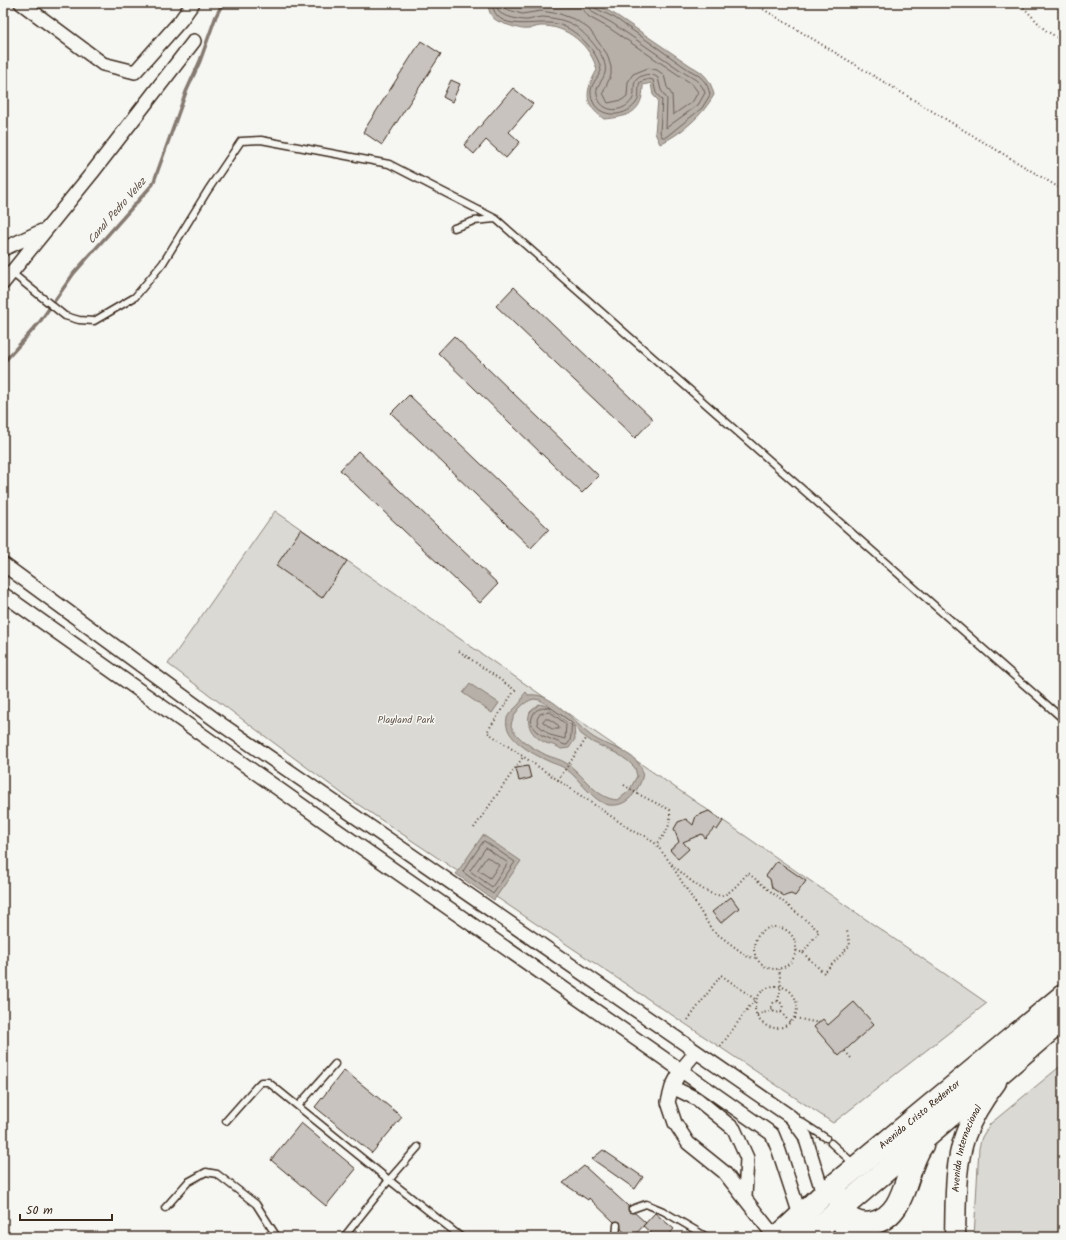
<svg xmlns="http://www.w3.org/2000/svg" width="1066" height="1240" font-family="Kalam,sans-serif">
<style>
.green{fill:#dad9d3;stroke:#8a8278}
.water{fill:#b6b0a9;stroke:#857a71;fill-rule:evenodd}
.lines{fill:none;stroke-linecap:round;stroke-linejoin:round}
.shore{stroke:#6c6056;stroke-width:1}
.stream{stroke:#857a71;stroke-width:3.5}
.building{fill:#c8c3be;stroke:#3b2a1e}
.lane-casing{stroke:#3b2a1e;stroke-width:9}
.street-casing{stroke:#3b2a1e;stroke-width:16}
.primary-casing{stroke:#3b2a1e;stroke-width:23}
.highway-casing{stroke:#3b2a1e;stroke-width:25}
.path{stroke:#3b2a1e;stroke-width:2;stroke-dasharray:1 3;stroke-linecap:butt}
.lane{stroke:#f6f6f2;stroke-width:6}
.street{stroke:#f6f6f2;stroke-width:13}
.primary{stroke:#f6f6f2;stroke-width:20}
.highway{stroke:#f6f6f2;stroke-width:22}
.labels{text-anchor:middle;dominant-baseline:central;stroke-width:3;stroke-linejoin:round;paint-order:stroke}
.park-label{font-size:10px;fill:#63564b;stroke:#f6f6f2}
.street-label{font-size:10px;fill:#3b2a1e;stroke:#f6f6f2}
.water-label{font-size:11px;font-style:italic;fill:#605248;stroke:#f6f6f2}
</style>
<rect width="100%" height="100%" fill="#f6f6f2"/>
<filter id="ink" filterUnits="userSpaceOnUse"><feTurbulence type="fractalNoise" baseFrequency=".025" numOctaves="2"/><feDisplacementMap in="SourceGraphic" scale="8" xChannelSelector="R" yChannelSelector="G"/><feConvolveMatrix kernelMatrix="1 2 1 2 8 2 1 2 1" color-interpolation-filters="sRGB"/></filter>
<g filter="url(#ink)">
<path class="green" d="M 275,511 L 987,1003 L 833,1123 L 344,795 L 168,664 Z
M 1063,1064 L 1063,1237 L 974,1237 L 979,1148 L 982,1137 L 990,1124 Z"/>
<path class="water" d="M 488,3 L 594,3 L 616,15 L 691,66 C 705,73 711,81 714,95 C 702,116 682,133 660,144 L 655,133 L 658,100 L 653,95 L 651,83 L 643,85 C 643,112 629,117 604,119 C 583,104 585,91 597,70 C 591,46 567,25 541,26 C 537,26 533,28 529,29 C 521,30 515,27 508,25 C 495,21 489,18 488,3 Z
M 470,684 L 499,703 L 492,713 L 463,693 Z
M 526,692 L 528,695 C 556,691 576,729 598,740 C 611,747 633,752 641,767 C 646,776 638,788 633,795 C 626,803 619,806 609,805 C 593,802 579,778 567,770 C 561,765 554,764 548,761 C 533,754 502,738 507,718 C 510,710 520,706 522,699 C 523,696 522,696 526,692 ZM 534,699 L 540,700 L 570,721 L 581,734 L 592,742 L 618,754 L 628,761 L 635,768 L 637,776 L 629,791 L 618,800 C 595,799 583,773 566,763 C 560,759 553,758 546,755 C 535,749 516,739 511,726 C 512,715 523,701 534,699 Z
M 539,704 L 544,705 L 574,727 L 575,739 L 569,748 L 561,749 C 556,745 552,745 546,743 C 533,737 525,726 530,712 Z
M 483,835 L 521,861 L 494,900 L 456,874 Z"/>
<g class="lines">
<path class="shore" d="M 492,3 C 496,35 536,19 557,24 C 569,27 579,35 587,44 C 594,52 600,61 601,71 C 597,79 590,85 591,94 C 593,118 624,120 636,103 C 641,97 637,89 640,82 L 649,79 L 653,80 L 656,93 L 662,100 L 660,132 L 662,137 L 666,137 L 702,108 L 710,95 C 708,82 700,75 689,70 L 615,18 L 595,8 L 593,3
M 497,3 C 497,6 498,10 499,12 C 502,16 523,21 528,20 C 533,19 538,17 543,17 C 554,18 566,20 575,26 C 586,34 609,57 605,73 C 603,81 595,86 597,95 C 601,113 622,114 632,100 C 636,94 632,86 636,80 C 642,74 651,72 658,78 L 661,90 L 667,99 L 666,128 L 698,105 L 705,93 C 702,83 695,79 686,74 L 612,23 L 592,12 L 588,3
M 503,3 L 505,9 L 522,14 L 541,11 L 560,14 L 576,20 L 589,29 L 607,54 L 611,67 L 611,75 L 603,93 L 608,103 L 622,100 L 627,96 L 628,82 L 633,74 L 648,68 L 657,70 L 664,75 L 667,87 L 672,95 L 673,115 L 693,101 L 698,92 L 692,84 L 609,28 L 589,17 L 584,11 L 582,3
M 548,706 L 572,723 C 570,730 573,739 567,745 C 562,745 562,743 558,742 C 549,738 525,732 533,715 C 536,707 542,710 548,706 Z
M 550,712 L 566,724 L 565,739 L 550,735 L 538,725 L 537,719 L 540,714 Z
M 545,719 L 549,719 L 558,725 L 559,729 L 552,729 L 543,722 Z
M 484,841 L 515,862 L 493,894 L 463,872 Z
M 486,848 L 508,863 L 492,887 L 470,871 Z
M 487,857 L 499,865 L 490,878 L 478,870 Z"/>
<path class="stream" d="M 3,363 L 39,323 L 74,273 L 153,184 L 186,92 L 200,61 L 216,16 L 223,3"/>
</g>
<path class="building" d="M 421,41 L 441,54 L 382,145 L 363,132 Z
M 451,80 L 460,84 L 452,102 L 443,97 Z
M 513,88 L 533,104 L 509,132 L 520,142 L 506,158 L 486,140 L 474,154 L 464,145 Z
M 514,287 L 653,419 L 635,438 L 496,306 Z
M 454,336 L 599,476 L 582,493 L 438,353 Z
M 409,395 L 549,529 L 531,548 L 391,413 Z
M 358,451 L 498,584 L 480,603 L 340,470 Z
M 301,529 L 347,561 L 322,598 L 276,566 Z
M 528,766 L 531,778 L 519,781 L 516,768 Z
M 709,811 L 723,821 L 717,830 L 714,828 L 705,838 L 702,834 L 683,842 L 689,849 L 678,859 L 670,850 L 679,842 L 674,829 L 678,822 L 686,819 L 693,825 L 696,816 Z
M 777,861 L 806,881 L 795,896 L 791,894 L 784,896 L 772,888 L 770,879 L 766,876 Z
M 731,897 L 739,908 L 721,923 L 712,912 Z
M 854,1002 L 874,1024 L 839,1056 L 814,1027 L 823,1019 L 828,1025 Z
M 344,1070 L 402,1117 L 372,1153 L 315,1107 Z
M 301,1123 L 356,1169 L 326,1206 L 271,1160 Z
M 603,1150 L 643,1177 L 635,1189 L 592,1159 Z
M 584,1166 L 628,1206 L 629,1212 L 635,1213 L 646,1223 L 633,1237 L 630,1237 L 621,1229 L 620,1222 L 614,1222 L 589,1198 L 588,1200 L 563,1183 Z
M 655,1213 L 674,1229 L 667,1237 L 656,1237 L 643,1226 Z"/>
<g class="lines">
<g class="lane-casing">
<path id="lane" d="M 454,228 L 474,221 L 495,219
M 12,273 L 65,316 L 79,320 L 94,321 L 135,297 L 163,263 L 208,190 L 241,141 L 261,140 L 389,164 L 496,219 L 1063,719
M 298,1106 L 335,1064
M 226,1121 L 257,1086 L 261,1082 L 268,1082 L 389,1180 L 344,1237
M 800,1121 L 826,1138
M 831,1143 L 854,1164
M 418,1147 L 389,1180 L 461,1237
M 165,1208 L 188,1182 L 206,1172 L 217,1174 L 256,1204 L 277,1237
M 632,1209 L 646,1204 L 663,1211 L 707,1237
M 616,1237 L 617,1225"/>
</g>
<g class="street-casing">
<path id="street" d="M 21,3 L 103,64 L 135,72 L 181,20 L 193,3
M 3,249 L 42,231
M 3,283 L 92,173 L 194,41
M 3,564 L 221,724 L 791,1117 L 805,1136 L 820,1184 L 825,1193
M 3,594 L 331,826 L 772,1134 L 779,1151 L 800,1215
M 696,1052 L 681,1070 L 672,1087 L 668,1102 L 675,1123 L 688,1143 L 724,1172 L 775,1237
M 672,1087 L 697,1099 L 734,1129 L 747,1158 L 745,1197"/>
</g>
<g class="primary-casing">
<g id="primary">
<path id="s1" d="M 955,1237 C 956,1204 954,1167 965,1136 C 972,1116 983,1099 996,1082"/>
</g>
</g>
<g class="highway-casing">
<g id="highway">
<path d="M 842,1199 C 837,1213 843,1226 853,1237"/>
<path d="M 840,1211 C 849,1220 860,1226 873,1223 C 908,1214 904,1169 922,1145"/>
<path id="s2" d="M 778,1237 L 825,1193 L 1063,996"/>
<path d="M 808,1237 L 1063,1019"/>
</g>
</g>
<path class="path" d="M 753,3 L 1063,190
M 1017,3 L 1023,7 L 1045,30 L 1063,41
M 459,651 L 515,690 L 487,732 L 624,825 L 636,833 L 645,836 L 656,844 L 669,861 L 712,930 L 748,957 L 757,958
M 558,780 L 586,739
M 624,785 L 636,793 L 670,810 C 671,826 667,833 656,844
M 474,828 L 523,757
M 672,864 C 682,873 711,902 726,894 C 734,890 742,879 748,873 L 819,931 L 803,953 L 795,950
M754 948a21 21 0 1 1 42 0a21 21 0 1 1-42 0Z
M 803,953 L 824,973 L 850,945 L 847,931
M755 1007a21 21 0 1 1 42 0a21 21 0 1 1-42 0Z
M 778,1001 L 781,986 L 779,969
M771.5 1007a5.5 5.5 0 1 1 11 0a5.5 5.5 0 1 1-11 0Z
M 781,1012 L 790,1023
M 757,1015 L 773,1010
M 795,1018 L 819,1023
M 688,1020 L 721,975 L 756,1000 L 749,1007 L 720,1047
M 845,1051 L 851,1058"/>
<use href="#lane" class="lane"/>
<use href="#street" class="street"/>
<use href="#primary" class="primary"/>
<use href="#highway" class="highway"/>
</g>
</g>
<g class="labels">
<g class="park-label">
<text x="406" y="720">Playland Park</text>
</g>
<g class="street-label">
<text stroke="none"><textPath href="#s2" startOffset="187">Avenida Cristo Redentor</textPath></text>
<text stroke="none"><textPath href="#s1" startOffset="90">Avenida Internacional</textPath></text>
</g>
<g class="water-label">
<text transform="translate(117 211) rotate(-49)">Canal Pedro Velez</text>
</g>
</g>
<rect width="1066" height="1240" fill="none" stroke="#f6f6f2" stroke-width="16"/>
<rect x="8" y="8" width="1050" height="1224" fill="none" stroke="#3b2a1e" stroke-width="1.5" filter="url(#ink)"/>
<path d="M20 1214v6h92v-6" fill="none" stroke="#3b2a1e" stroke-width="2"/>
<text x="26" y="1214" font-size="12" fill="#3b2a1e" stroke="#f6f6f2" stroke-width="3" paint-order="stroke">50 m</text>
</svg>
